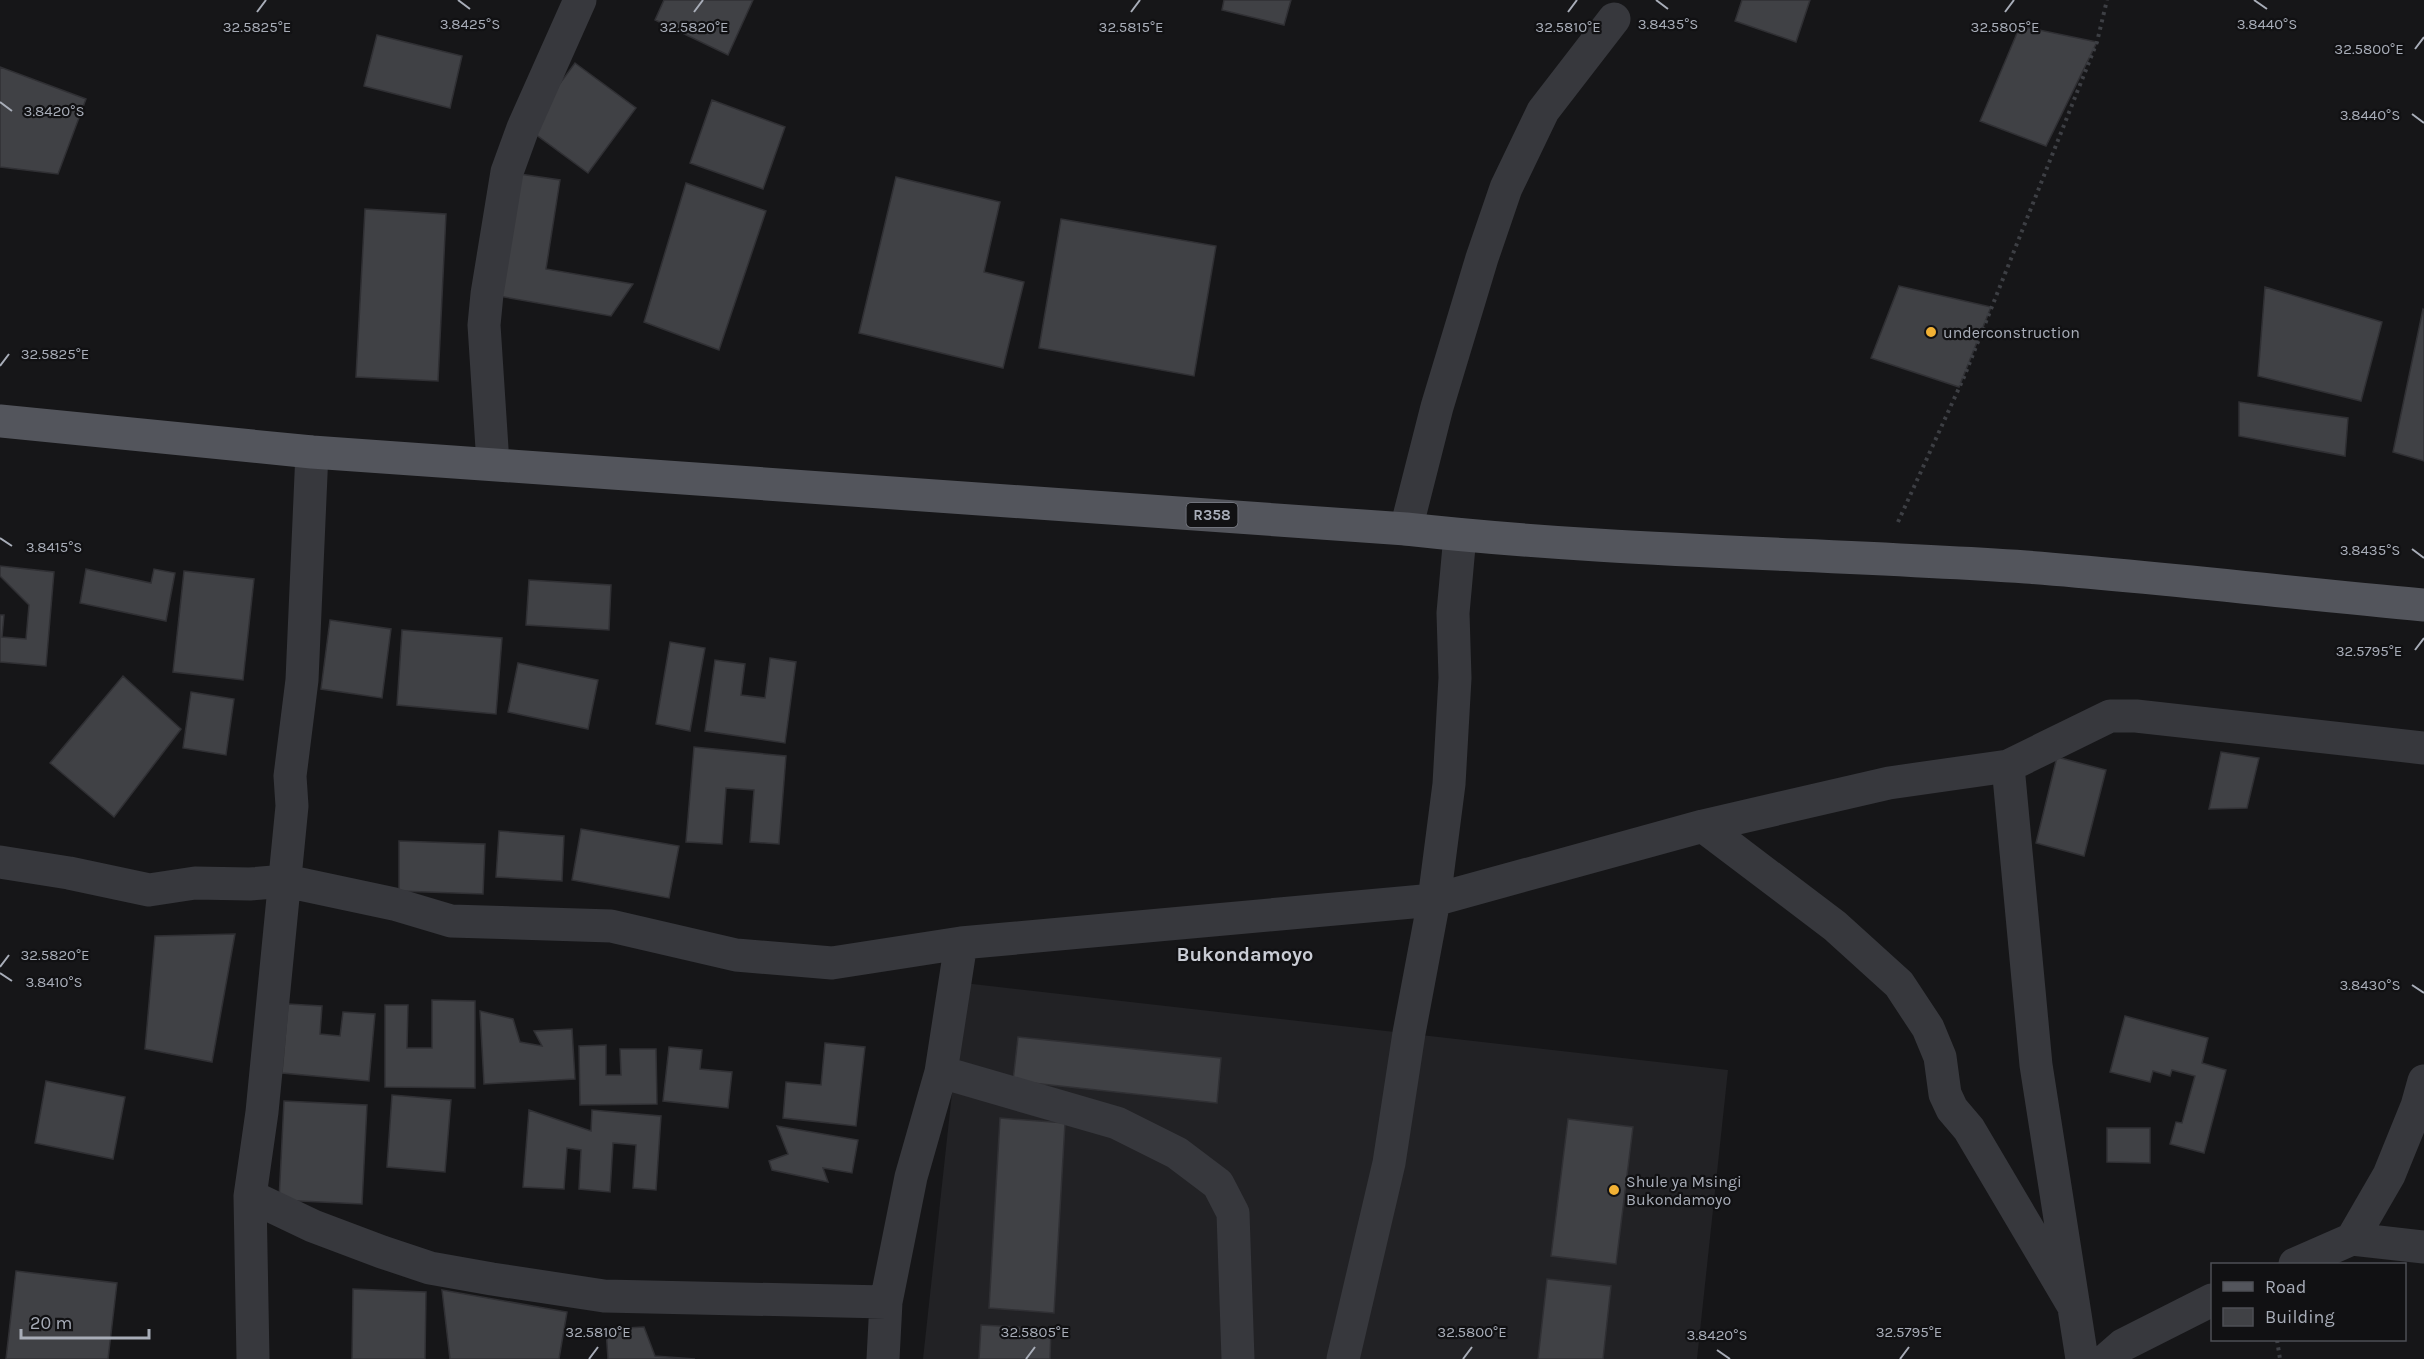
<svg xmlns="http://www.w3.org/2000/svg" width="2424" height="1359" font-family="Karla,sans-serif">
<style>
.built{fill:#222225}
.building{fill:#404145;stroke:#303034;stroke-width:1.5}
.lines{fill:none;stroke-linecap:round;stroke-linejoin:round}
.path{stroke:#3d3f44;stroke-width:4;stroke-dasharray:3 4.5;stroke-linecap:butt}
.minor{stroke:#37383d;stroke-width:33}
.major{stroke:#53555c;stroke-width:33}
.ticks{fill:none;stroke:#a8adb8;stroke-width:2}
.poi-dot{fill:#f2b134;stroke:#111113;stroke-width:2}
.labels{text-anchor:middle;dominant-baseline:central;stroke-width:4.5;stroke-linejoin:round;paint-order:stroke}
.shield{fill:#111113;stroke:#7b7e86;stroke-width:1.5}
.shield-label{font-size:15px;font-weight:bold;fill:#a8adb8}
.poi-label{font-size:16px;fill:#a8adb8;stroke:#111113;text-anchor:start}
.quarter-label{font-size:20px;font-weight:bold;fill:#c9ccd4;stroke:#111113}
.ticks-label{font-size:15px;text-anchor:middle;fill:#a8adb8;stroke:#111113;stroke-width:4.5;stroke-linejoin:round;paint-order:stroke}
</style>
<rect width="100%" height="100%" fill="#161618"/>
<path class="built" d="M 964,983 L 1728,1070 L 1697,1359 L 923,1359 Z"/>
<path class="building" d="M 664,0 L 753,0 L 728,55 L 655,20 Z
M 1224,0 L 1291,0 L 1284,25 L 1222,10 Z
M 1742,0 L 1810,0 L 1796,42 L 1735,21 Z
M 2020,26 L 2097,42 L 2046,146 L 1980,121 Z
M 377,35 L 462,56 L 450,108 L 364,86 Z
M 575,63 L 636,108 L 588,173 L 527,128 Z
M 0,67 L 86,99 L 58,174 L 0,167 Z
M 712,100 L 785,127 L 763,189 L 690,163 Z
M 507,172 L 560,180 L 546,269 L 633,284 L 611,316 L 487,294 Z
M 896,177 L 1000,202 L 984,272 L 1024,282 L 1003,368 L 859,333 Z
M 686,183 L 766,211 L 719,350 L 644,322 Z
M 365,209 L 446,214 L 438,381 L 356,377 Z
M 1061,219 L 1216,246 L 1194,376 L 1039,348 Z
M 1899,286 L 1991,307 L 1959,387 L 1871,358 Z
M 2265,287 L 2382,322 L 2361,401 L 2258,376 Z
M 2423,309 L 2424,310 L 2424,461 L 2393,452 Z
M 2239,402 L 2348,418 L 2345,456 L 2239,436 Z
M 0,566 L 54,572 L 46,666 L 0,662 L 0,615 L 4,615 L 2,637 L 26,639 L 29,605 L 0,576 Z
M 86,569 L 151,583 L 154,569 L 175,573 L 166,621 L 80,603 Z
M 184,571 L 254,579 L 243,680 L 173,672 Z
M 529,580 L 611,585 L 609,630 L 526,625 Z
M 330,620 L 391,629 L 382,698 L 321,689 Z
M 402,630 L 502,638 L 496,714 L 397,705 Z
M 670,642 L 705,648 L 690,731 L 656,724 Z
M 770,658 L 796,662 L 785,743 L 705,731 L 715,660 L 745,664 L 741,695 L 765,698 Z
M 518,663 L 598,680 L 588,729 L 508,712 Z
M 123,676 L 181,729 L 114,817 L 50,763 Z
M 191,692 L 234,699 L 226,755 L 183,748 Z
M 694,747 L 786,756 L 779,844 L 750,842 L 754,790 L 726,788 L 722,844 L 686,842 Z
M 2221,752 L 2259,758 L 2247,808 L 2209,809 Z
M 2057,757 L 2106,770 L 2084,856 L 2036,843 Z
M 581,829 L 679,846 L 669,898 L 572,880 Z
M 499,831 L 564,836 L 562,881 L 496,877 Z
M 399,841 L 485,844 L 483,894 L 399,891 Z
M 235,934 L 212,1062 L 145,1049 L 155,936 Z
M 432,1000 L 475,1001 L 475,1088 L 385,1087 L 385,1005 L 408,1005 L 407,1048 L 432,1048 Z
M 288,1004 L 322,1006 L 320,1034 L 340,1036 L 343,1012 L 375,1014 L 369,1081 L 282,1073 Z
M 480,1011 L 513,1019 L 520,1042 L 542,1046 L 534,1031 L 572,1029 L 575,1079 L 484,1084 Z
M 2125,1016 L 2208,1038 L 2202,1063 L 2226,1070 L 2204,1153 L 2170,1144 L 2176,1122 L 2182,1123 L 2195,1076 L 2172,1070 L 2170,1076 L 2153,1071 L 2150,1082 L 2110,1072 Z
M 1018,1037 L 1221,1058 L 1217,1103 L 1013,1081 Z
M 825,1043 L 865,1047 L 856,1126 L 783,1118 L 786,1082 L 821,1085 Z
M 606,1045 L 606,1075 L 621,1075 L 620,1049 L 656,1049 L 657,1104 L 580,1105 L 579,1046 Z
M 669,1047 L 702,1050 L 700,1069 L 732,1072 L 728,1108 L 663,1101 Z
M 46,1081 L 125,1097 L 113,1159 L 35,1143 Z
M 392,1095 L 451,1100 L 445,1172 L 387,1167 Z
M 284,1101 L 367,1105 L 362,1204 L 279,1200 Z
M 529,1110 L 591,1131 L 592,1110 L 661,1116 L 656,1190 L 633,1188 L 636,1145 L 613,1143 L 610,1192 L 579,1189 L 581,1150 L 567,1148 L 564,1189 L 523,1187 Z
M 1000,1118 L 1065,1123 L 1054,1313 L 989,1308 Z
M 1568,1119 L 1633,1127 L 1616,1264 L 1551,1256 Z
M 777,1126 L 858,1140 L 852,1173 L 823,1168 L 828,1182 L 772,1170 L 769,1161 L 788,1154 Z
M 2107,1128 L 2150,1128 L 2150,1163 L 2107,1162 Z
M 16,1271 L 117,1283 L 108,1359 L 6,1359 Z
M 1547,1279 L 1611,1286 L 1603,1359 L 1538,1359 Z
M 353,1289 L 426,1292 L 425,1359 L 352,1359 Z
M 442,1290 L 567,1312 L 559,1359 L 450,1359 Z
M 981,1325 L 1051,1329 L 1050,1359 L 979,1359 Z
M 644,1327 L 655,1356 L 695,1359 L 608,1359 L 606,1329 Z"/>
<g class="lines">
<path class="path" d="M 1898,522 L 1964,377 L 2097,42 L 2107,0
M 2277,1340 L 2280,1359"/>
<path class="minor" d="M 493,464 L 484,325 L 487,294 L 507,172 L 523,128 L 580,0
M 1406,529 L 1437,407 L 1482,258 L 1506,188 L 1543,111 L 1614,19
M 2008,766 L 2036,1065 L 2082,1359
M 1703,826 L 1835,926 L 1899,984 L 1928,1028 L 1940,1057 L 1945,1094 L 1952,1109 L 1969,1129 L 2073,1305
M 0,862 L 69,873 L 149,890 L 195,883 L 250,884 L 286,881 L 394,904 L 451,921 L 611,926 L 736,955 L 832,963 L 961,943 L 1434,900 L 1703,826 L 1889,783 L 2008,766 L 2110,716 L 2136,716 L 2424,748
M 941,1072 L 1117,1123 L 1177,1153 L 1218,1184 L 1233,1213 L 1238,1359
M 250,1196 L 313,1226 L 382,1252 L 430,1268 L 492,1279 L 604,1296 L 886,1302
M 2352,1239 L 2424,1247
M 2295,1264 L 2352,1239 L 2389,1175 L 2417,1106 L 2424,1081
M 253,1359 L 250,1196 L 262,1112 L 292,806 L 290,776 L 302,680 L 312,452
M 883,1359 L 886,1302 L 911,1177 L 941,1072 L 961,943
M 1343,1359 L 1389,1163 L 1409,1033 L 1434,900 L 1449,784 L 1455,678 L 1453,613 L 1460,535
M 2107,1359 L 2123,1345 L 2212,1300"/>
<path class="major" d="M 0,421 L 312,452 L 1406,529 C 1612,552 1819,553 2026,567 C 2158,577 2291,593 2424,605"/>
</g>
<path class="ticks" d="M 458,0 L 470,9M 1656,0 L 1668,9M 2254,0 L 2267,9M 257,12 L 266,0M 694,12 L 703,0M 1131,12 L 1140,0M 1568,12 L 1577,0M 2005,12 L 2014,0M 2415,49 L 2424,37M 0,102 L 12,111M 2412,114 L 2424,123M 0,366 L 9,354M 0,538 L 12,546M 2412,549 L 2424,558M 2415,650 L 2424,638M 0,967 L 9,955M 0,973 L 12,981M 2412,985 L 2424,993M 1717,1350 L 1730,1359M 589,1359 L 598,1347M 1026,1359 L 1035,1347M 1463,1359 L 1472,1347M 1900,1359 L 1909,1347"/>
<g class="poi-dot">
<circle cx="1931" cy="332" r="6"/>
<circle cx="1614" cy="1190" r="6"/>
</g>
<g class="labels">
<rect class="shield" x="1186.5" y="503" width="51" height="24" rx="4.5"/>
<g class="shield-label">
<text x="1212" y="515">R358</text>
</g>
<g class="poi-label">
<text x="1943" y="332">underconstruction</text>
<text x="1626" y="1181">Shule ya Msingi<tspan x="1626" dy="18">Bukondamoyo</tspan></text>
</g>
<g class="quarter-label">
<text x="1245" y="954">Bukondamoyo</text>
</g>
</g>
<g class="ticks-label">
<text x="2267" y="29">3.8440°S</text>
<text x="470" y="29">3.8425°S</text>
<text x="1668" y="29">3.8435°S</text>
<text x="257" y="32">32.5825°E</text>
<text x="694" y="32">32.5820°E</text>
<text x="2005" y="32">32.5805°E</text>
<text x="1131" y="32">32.5815°E</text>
<text x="1568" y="32">32.5810°E</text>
<text x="2369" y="54">32.5800°E</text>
<text x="54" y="116">3.8420°S</text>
<text x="2370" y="120">3.8440°S</text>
<text x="55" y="359">32.5825°E</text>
<text x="54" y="552">3.8415°S</text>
<text x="2370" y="555">3.8435°S</text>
<text x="2369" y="656">32.5795°E</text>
<text x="55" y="960">32.5820°E</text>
<text x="54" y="987">3.8410°S</text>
<text x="2370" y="990">3.8430°S</text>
<text x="598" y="1337">32.5810°E</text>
<text x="1035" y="1337">32.5805°E</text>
<text x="1472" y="1337">32.5800°E</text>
<text x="1909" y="1337">32.5795°E</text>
<text x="1717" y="1340">3.8420°S</text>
</g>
<rect x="2211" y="1263" width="195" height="78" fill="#111113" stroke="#4d4f55" stroke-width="1.5"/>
<rect x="2223" y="1282" width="30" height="9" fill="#53555c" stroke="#4d4f55" stroke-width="1.5"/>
<text x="2265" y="1293" font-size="18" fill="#a8adb8">Road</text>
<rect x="2223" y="1308" width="30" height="18" fill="#404145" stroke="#4d4f55" stroke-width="1.5"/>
<text x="2265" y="1323" font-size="18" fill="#a8adb8">Building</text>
<path d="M21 1329v9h128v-9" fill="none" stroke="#a8adb8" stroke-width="3"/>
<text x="30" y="1329" font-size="18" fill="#a8adb8" stroke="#111113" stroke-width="4.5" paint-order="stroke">20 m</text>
</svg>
